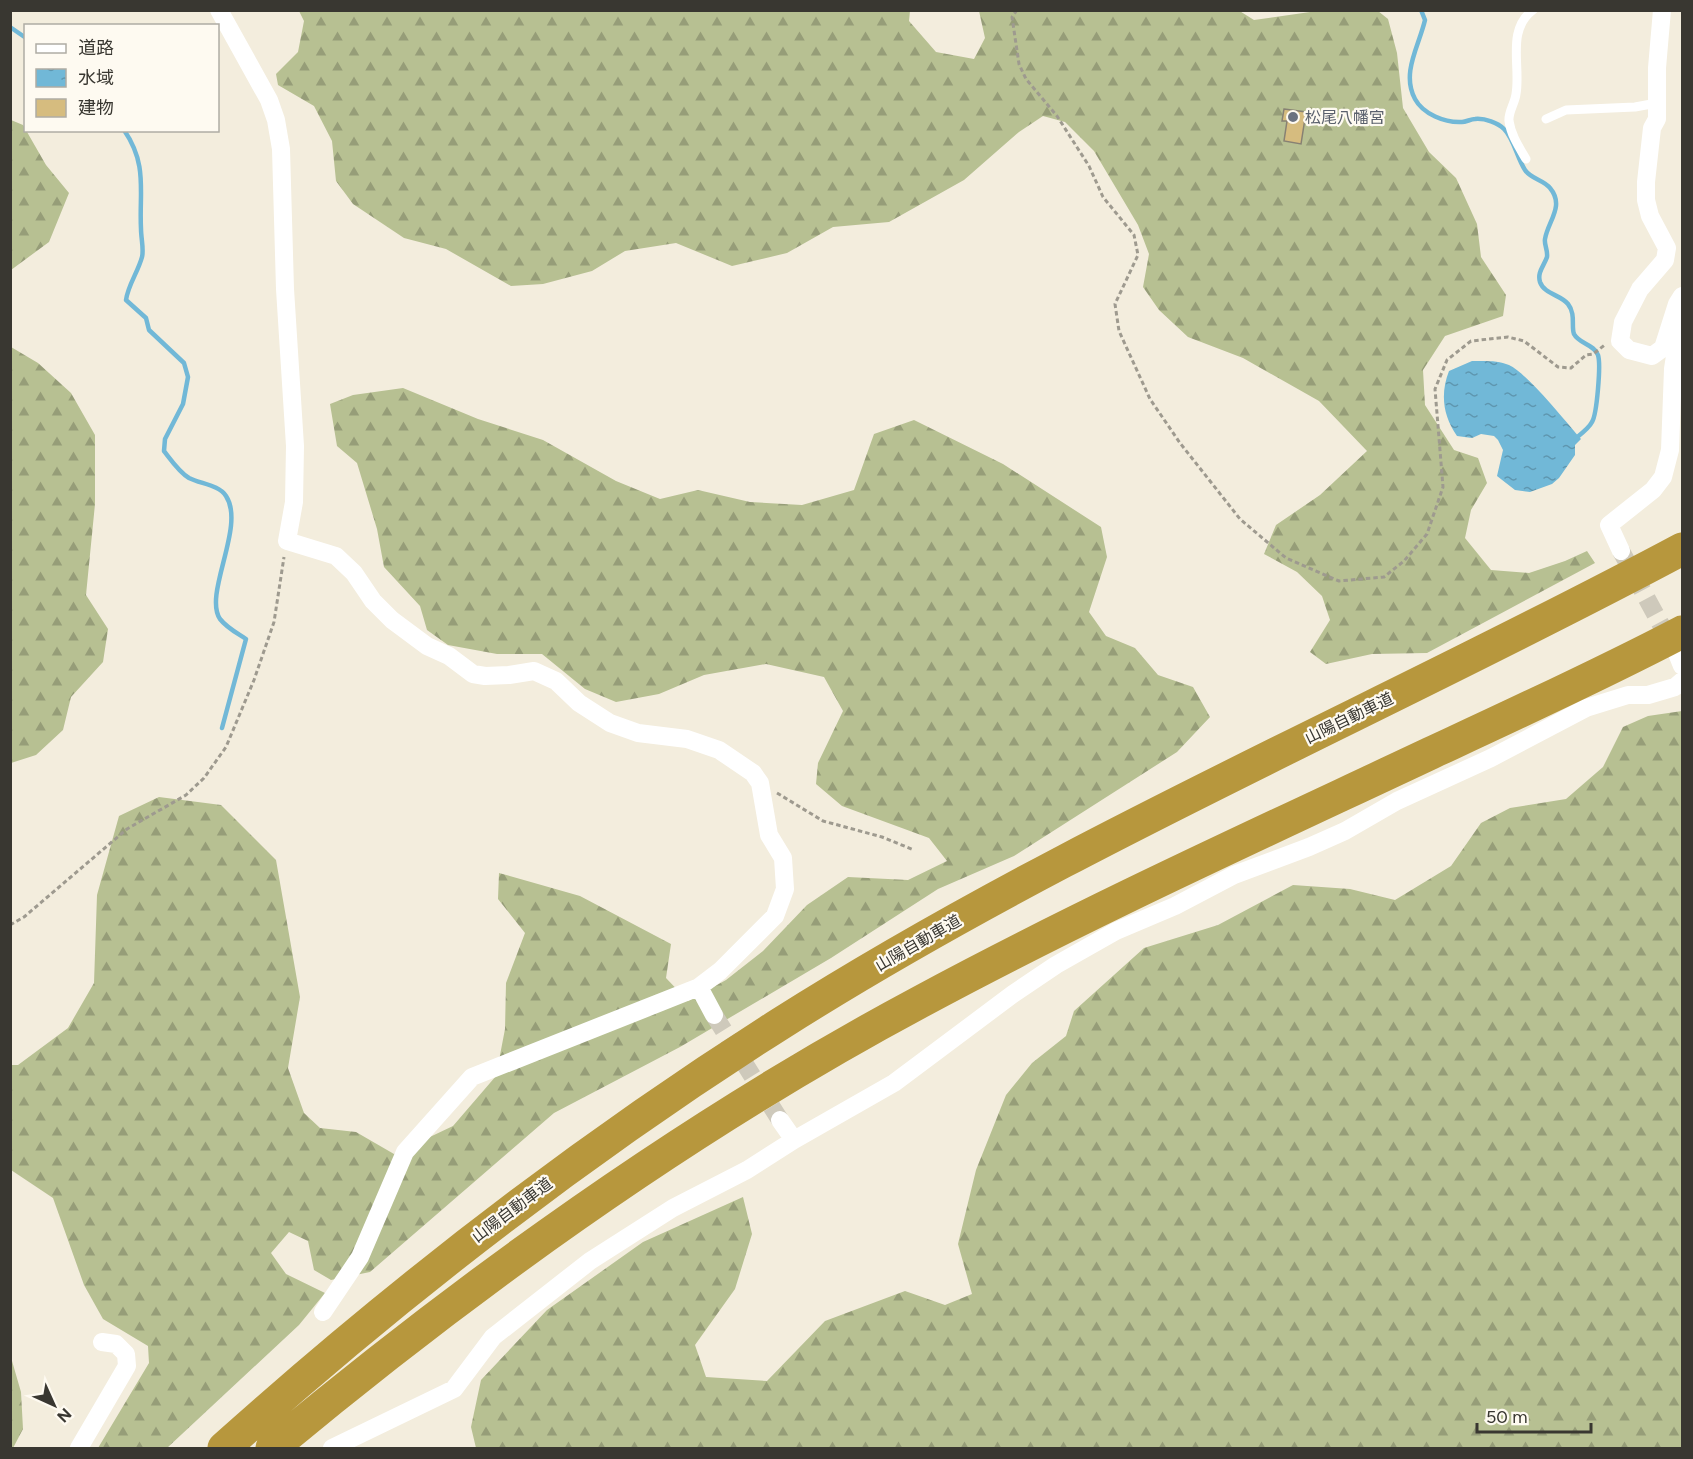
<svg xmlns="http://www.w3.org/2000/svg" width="1693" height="1459" font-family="Figtree,'Noto Sans JP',sans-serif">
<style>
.forest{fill:url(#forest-firs)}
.water{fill:url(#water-ripples)}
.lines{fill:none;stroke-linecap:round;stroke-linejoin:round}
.stream{stroke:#71b8d7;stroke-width:4.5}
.building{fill:#d6bc7f;stroke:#878173;stroke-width:1.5}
.street-tunnel{stroke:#cec9bb;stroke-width:18;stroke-dasharray:18 9;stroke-linecap:butt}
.path{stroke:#9e9a8f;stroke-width:3;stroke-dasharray:4.5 3;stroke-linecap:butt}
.lane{stroke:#fff;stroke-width:9}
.street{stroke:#fff;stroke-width:18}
.highway{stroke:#b7973d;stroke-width:33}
.worship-dot{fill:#6b7280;stroke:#fefaf1;stroke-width:2}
.labels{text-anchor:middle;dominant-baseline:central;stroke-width:4.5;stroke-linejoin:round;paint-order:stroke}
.worship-label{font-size:16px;fill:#5b616d;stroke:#fefaf1;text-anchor:start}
.street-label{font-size:16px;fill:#393731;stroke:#fefaf1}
</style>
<defs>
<pattern id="forest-firs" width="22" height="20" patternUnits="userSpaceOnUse" patternTransform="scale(1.5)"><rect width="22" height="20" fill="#b7c092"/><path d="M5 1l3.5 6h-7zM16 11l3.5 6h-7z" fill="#969d78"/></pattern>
<pattern id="water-ripples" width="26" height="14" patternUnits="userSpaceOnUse" patternTransform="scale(1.5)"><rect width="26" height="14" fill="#71b8d7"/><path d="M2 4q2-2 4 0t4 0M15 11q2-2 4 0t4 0" fill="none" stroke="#5e96af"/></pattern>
</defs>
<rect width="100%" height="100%" fill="#f3eddd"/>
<path class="forest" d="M 1238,10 L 1254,20 L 1310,12 L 1311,11 L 1378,11 L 1388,19 L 1397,53 L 1403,108 L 1429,152 L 1456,178 L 1477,224 L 1481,257 L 1506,295 L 1503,316 L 1445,336 L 1423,370 L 1425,405 L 1454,450 L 1478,458 L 1487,483 L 1471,510 L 1465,538 L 1491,570 L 1529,573 L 1565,561 L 1587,551 L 1595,563 L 1427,653 L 1372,654 L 1326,664 L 1310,652 L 1330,620 L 1322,596 L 1297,572 L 1264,554 L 1276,525 L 1320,495 L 1367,451 L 1319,401 L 1243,358 L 1188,337 L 1159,310 L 1143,287 L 1149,254 L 1138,225 L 1094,151 L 1065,122 L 1043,116 L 1019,132 L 964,180 L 889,222 L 833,227 L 787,253 L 732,266 L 676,243 L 625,251 L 592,271 L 543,284 L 511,286 L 446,249 L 404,238 L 353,204 L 336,181 L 332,141 L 314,106 L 278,85 L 276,74 L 298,52 L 304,21 L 299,11 L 910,11 L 909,21 L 936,52 L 974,59 L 985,38 L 979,11 Z
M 11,120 L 23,125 L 46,165 L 69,193 L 49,242 L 11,270 Z
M 11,347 L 38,363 L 71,393 L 95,435 L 95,504 L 86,595 L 108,629 L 103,662 L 71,697 L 63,730 L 36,755 L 11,763 Z
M 403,388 L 478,419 L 543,440 L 616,481 L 660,499 L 698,490 L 750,502 L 802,505 L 854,490 L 874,434 L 914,420 L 1003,464 L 1101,527 L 1107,557 L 1089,612 L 1106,636 L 1135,648 L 1158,675 L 1193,687 L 1210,717 L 1177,752 L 1014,856 L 938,889 L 831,958 L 680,1047 L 554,1113 L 370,1272 L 331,1280 L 314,1270 L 308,1241 L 289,1232 L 271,1253 L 286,1274 L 325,1293 L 299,1325 L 167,1448 L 98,1448 L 149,1363 L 148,1346 L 103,1319 L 84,1285 L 53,1198 L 11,1170 L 10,1065 L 18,1065 L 68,1028 L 94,983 L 97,895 L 119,816 L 159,797 L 221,805 L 276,860 L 300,997 L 288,1068 L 304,1113 L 320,1128 L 356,1132 L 394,1154 L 453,1126 L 496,1076 L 505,1029 L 506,983 L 525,933 L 498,899 L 499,873 L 580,896 L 671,944 L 666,978 L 688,1001 L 726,980 L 763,951 L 807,905 L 848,877 L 908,880 L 947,861 L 929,838 L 842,806 L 816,784 L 818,763 L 843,711 L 824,677 L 766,664 L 704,675 L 659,694 L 616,702 L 585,689 L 542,654 L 497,654 L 448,645 L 427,630 L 420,606 L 384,567 L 377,529 L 357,463 L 337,446 L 330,404 L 353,395 Z
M 1682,711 L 1682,1448 L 476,1448 L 471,1427 L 481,1380 L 547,1310 L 643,1242 L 743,1197 L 752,1234 L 735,1289 L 695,1345 L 706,1377 L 767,1381 L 825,1321 L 905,1291 L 945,1305 L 972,1294 L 958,1244 L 976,1170 L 1006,1095 L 1032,1063 L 1066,1036 L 1074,1011 L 1144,948 L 1218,925 L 1293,885 L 1350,889 L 1395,900 L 1451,866 L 1481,823 L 1510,808 L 1566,799 L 1603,767 L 1623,727 L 1648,716 Z
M 10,1354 L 21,1392 L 23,1429 L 13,1448 L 10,1448 Z"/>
<path class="water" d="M 1472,361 C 1484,361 1498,360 1509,365 C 1528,374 1566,422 1581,439 L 1575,445 L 1575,455 L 1559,478 L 1552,484 L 1530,492 L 1515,490 L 1497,476 L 1503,450 L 1498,440 L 1494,436 L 1481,434 L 1472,438 L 1457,436 C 1443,416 1440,394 1449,371 Z"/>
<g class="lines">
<path class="stream" d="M 1421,10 L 1425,20 C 1419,46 1401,73 1415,99 C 1423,114 1445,123 1462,122 C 1466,122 1471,119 1475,119 C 1485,118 1498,123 1504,129 C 1514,139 1517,158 1525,170 C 1531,179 1544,180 1550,188 C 1565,206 1548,221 1545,239 C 1544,245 1548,250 1547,257 C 1544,266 1537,272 1540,282 C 1544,294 1561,295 1568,304 C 1576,314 1571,327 1574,334 C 1579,344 1594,344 1598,355 C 1601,364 1597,414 1592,422 C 1589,428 1581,434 1576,438
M 10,27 L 26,38
M 124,130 C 148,165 139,191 141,229 C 141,238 144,249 142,257 C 138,272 128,285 126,300 L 146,318 L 149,330 L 184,363 L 188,377 L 183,404 L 165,439 L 164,451 C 171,460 179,472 189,478 C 201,484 219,485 226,496 C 246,526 203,594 220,619 C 227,628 237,633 246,639 L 222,728"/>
</g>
<path class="building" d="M 1284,109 L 1306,112 L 1301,144 L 1284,141 L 1287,121 L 1282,121 Z"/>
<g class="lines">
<path class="street-tunnel" d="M 1621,551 L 1672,645
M 714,1015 L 780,1120"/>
<path class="path" d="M 1017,10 L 1012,17 L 1019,64 L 1026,79 L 1057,116 L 1089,166 L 1103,197 L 1134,235 L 1138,255 L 1115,304 L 1119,331 L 1150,399 L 1180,443 L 1240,519 L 1286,558 L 1339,581 L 1384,577 L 1404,561 L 1427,534 L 1443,487 L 1435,389 L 1447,360 L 1471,341 L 1508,337 L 1524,341 L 1558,367 L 1571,368 L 1586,355 L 1593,354 L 1606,344
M 777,793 L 823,821 L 882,837 L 914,850
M 10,925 L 24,917 L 127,829 L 186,795 L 204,778 L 226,747 L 254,680 L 274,622 L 284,557"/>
<path class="lane" d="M 1546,119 L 1566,110 L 1635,107 L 1657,103
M 1526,159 C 1519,147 1511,135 1509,121 C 1508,112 1515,103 1516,94 C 1521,66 1506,30 1533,10"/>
<path class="street" d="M 219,10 L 269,100 L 276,120 L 281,149 L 285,289 L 295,446 L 294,502 L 287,541 L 336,556 L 354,573 L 373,601 L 392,620 L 427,646 L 449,656 L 473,674 L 485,676 L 509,675 L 534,671 L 556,681 L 579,703 L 610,723 L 638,733 L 687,739 L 719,750 L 753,773 L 760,783 L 769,835 L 783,858 L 785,889 L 775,916 L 720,971 L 699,987 L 472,1077 L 405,1152 L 360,1257 L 323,1312
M 1662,10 L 1657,68 L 1657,119 L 1652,128 L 1646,182 L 1646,200 L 1650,216 L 1667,248 L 1665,260 L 1640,289 L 1623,322 L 1620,341 L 1629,350 L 1652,356 L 1663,348 L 1677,304 L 1682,296
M 1621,551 L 1609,525 L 1653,490 L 1663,477 L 1670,450 L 1673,369 L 1680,324
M 1678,656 L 1682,666
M 699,987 L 714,1015
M 780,1120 L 794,1140
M 79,1448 L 127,1366 L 126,1354 L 116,1344 L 102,1342
M 332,1448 L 454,1389 L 493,1337 L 590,1261 L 673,1208 L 747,1170 L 794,1140 L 894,1083 L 1013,994 L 1056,965 L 1116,931 L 1175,906 L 1234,875 L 1309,847 L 1345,831 L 1397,801 L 1491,758 L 1586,708 L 1628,695 L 1648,695 L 1675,687 L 1682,681"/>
<path class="highway" d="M 224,1448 C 397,1293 583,1149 780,1024 C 1067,842 1383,709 1682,549
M 272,1448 C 474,1280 688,1126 920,1002 C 1087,912 1259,834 1431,753 C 1515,714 1600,675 1682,632"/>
</g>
<circle class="worship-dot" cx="1293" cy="117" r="6"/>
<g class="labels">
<g class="worship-label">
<text x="1305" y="117">松尾八幡宮</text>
</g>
<g class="street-label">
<text transform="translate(1349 718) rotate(-26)">山陽自動車道</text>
<text transform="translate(918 943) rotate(-30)">山陽自動車道</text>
<text transform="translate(512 1210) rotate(-37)">山陽自動車道</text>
</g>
</g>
<rect width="1693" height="1459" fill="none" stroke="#393731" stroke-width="24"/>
<rect x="24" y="24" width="195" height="108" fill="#fefaf1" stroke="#afaca4" stroke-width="1.5"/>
<rect x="36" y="44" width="30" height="9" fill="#ffffff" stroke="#afaca4" stroke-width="1.5"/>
<text x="78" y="54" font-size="18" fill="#393731">道路</text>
<rect x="36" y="69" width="30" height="18" fill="url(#water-ripples)" stroke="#afaca4" stroke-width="1.5"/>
<text x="78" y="84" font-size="18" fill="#393731">水域</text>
<rect x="36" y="99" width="30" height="18" fill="#d6bc7f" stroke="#afaca4" stroke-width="1.5"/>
<text x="78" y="114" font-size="18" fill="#393731">建物</text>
<g transform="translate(54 1405) rotate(135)" stroke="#fefaf1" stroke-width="4.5" paint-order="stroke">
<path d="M0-4.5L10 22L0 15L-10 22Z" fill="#393731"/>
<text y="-9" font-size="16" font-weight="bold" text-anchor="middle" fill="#393731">N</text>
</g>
<path d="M1477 1423v9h114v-9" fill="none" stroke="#393731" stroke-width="3"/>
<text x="1486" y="1423" font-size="18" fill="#393731" stroke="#fefaf1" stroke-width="4.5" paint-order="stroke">50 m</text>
</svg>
